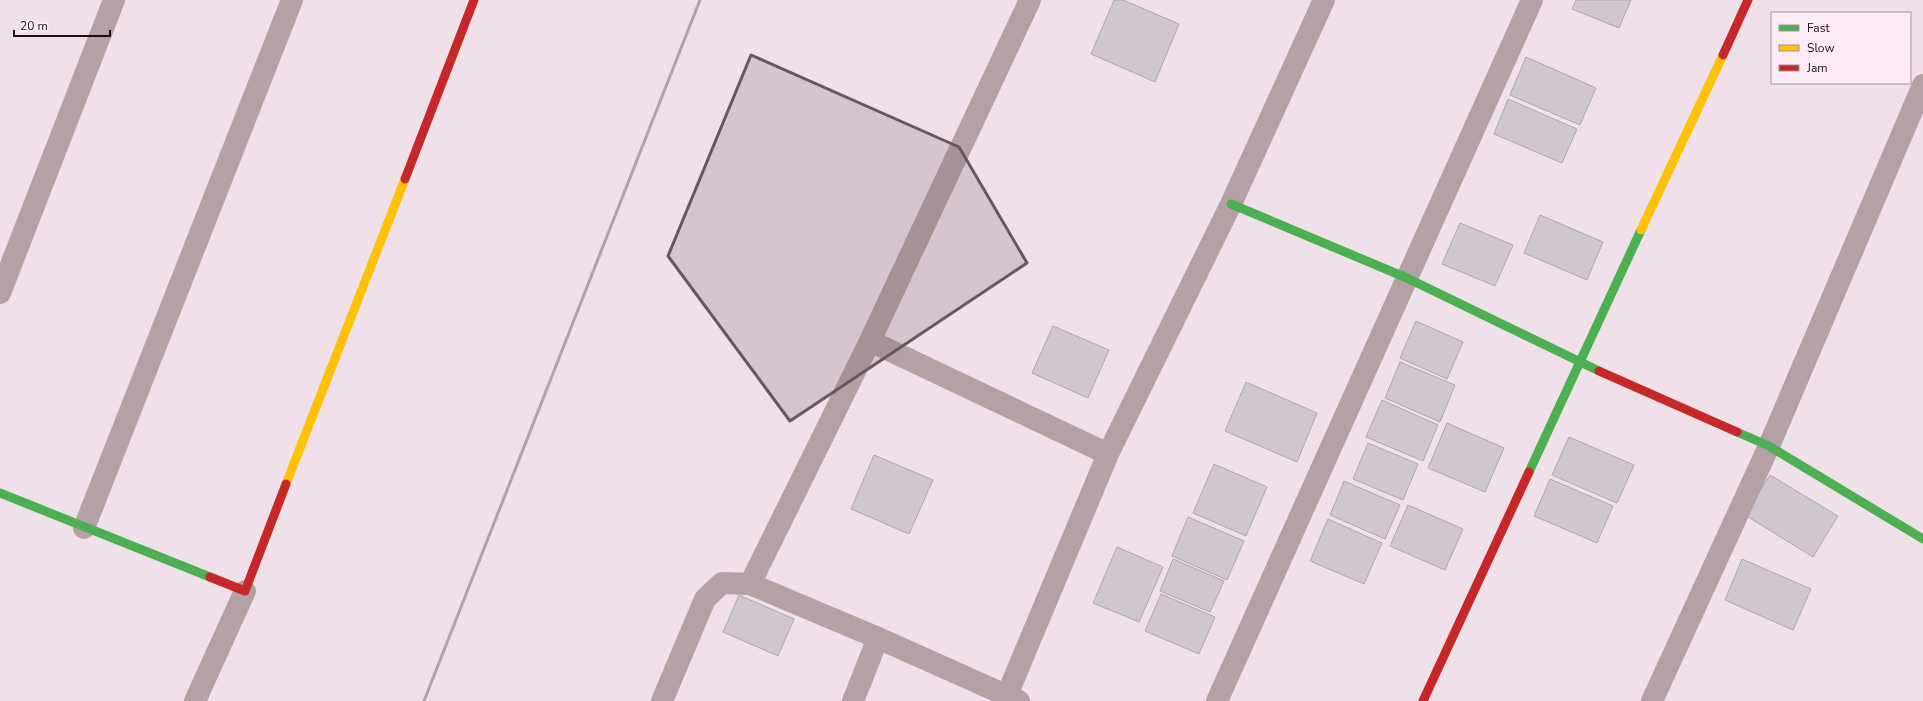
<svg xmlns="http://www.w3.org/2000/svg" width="1923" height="701" font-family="'Nunito Sans',sans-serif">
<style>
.building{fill:#d0c6cf;stroke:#afa5ae}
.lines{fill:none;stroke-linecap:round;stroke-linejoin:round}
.street{stroke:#b4a1a5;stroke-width:22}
.fast{stroke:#4caf50;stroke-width:9}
.slow{stroke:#ffc107;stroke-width:9}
.jam{stroke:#c62828;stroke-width:9}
.rail{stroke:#b1a2a9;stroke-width:3}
.marked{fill:#645960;fill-opacity:0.2;stroke:#645960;stroke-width:3;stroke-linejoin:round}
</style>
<rect width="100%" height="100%" fill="#f0e0ea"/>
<path class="building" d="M 1114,0 L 1123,0 L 1179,24 L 1155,82 L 1091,54 Z
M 1576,0 L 1631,0 L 1619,28 L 1572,9 Z
M 1526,57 L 1596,88 L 1580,125 L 1510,95 Z
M 1508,99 L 1577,129 L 1562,163 L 1494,134 Z
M 1540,215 L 1603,242 L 1587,280 L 1524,253 Z
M 1460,223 L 1513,245 L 1495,286 L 1442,264 Z
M 1416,321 L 1463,342 L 1447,379 L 1400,358 Z
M 1053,326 L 1109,350 L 1088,398 L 1032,373 Z
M 1400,362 L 1455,385 L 1440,422 L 1385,398 Z
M 1246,382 L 1317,413 L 1297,462 L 1225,431 Z
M 1382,400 L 1438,425 L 1423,461 L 1366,437 Z
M 1447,423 L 1504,448 L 1485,492 L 1428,468 Z
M 1569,437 L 1634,465 L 1617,503 L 1552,475 Z
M 1368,443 L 1418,464 L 1403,500 L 1353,479 Z
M 874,455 L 933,480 L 909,534 L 851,509 Z
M 1214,464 L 1267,487 L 1246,536 L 1193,513 Z
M 1770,475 L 1838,516 L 1813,557 L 1745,515 Z
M 1550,479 L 1613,506 L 1597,543 L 1534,516 Z
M 1344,481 L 1400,505 L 1385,539 L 1330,515 Z
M 1408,505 L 1463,529 L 1445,570 L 1390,546 Z
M 1188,517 L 1244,541 L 1227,580 L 1172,556 Z
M 1328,519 L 1382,543 L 1364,584 L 1310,561 Z
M 1117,547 L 1163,567 L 1139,622 L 1093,603 Z
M 1173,559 L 1224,581 L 1210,612 L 1160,591 Z
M 1742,559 L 1811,589 L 1793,630 L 1725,600 Z
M 1161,594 L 1215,617 L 1199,654 L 1145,631 Z
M 739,595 L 794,619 L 778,656 L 723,632 Z"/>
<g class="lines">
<path class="street" d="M 0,293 L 114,0
M 870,341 L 1108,454
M 84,528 L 292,0
M 750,584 L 870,341 L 1030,0
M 1007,695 L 1108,454 L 1231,204 L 1324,0
M 195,701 L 245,591
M 662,701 L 705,599 L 722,583 L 750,584 L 878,638 L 1019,701
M 853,701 L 878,638
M 1217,701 L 1532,0
M 1652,701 L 1769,446 L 1923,85"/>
<path class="fast" d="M 1231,204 L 1407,278 L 1599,371
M 1737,432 L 1769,446 L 1923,539
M 1529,472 L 1641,230
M 0,493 L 210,577"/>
<path class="slow" d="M 1641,230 L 1723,55
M 286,484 L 405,179"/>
<path class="jam" d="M 1723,55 L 1748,0
M 405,179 L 474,0
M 1599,371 L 1737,432
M 210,577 L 245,591 L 286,484
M 1423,701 L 1529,472"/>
<path class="rail" d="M 424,701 L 700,0"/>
</g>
<path class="marked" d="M 751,55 L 959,147 L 1027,263 L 790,421 L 668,256 Z"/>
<rect x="1771" y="12" width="140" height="72" fill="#fcebf5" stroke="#a1939c"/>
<rect x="1779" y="25" width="20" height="6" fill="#4caf50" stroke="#a1939c"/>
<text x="1807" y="32" font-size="12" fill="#191016">Fast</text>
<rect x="1779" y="45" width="20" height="6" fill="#ffc107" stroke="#a1939c"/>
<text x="1807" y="52" font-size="12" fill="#191016">Slow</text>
<rect x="1779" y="65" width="20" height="6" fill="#c62828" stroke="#a1939c"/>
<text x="1807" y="72" font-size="12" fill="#191016">Jam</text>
<path d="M14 30v6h96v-6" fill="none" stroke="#191016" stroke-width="2"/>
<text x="20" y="30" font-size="12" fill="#191016" stroke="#fcebf5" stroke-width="3" paint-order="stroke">20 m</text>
</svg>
